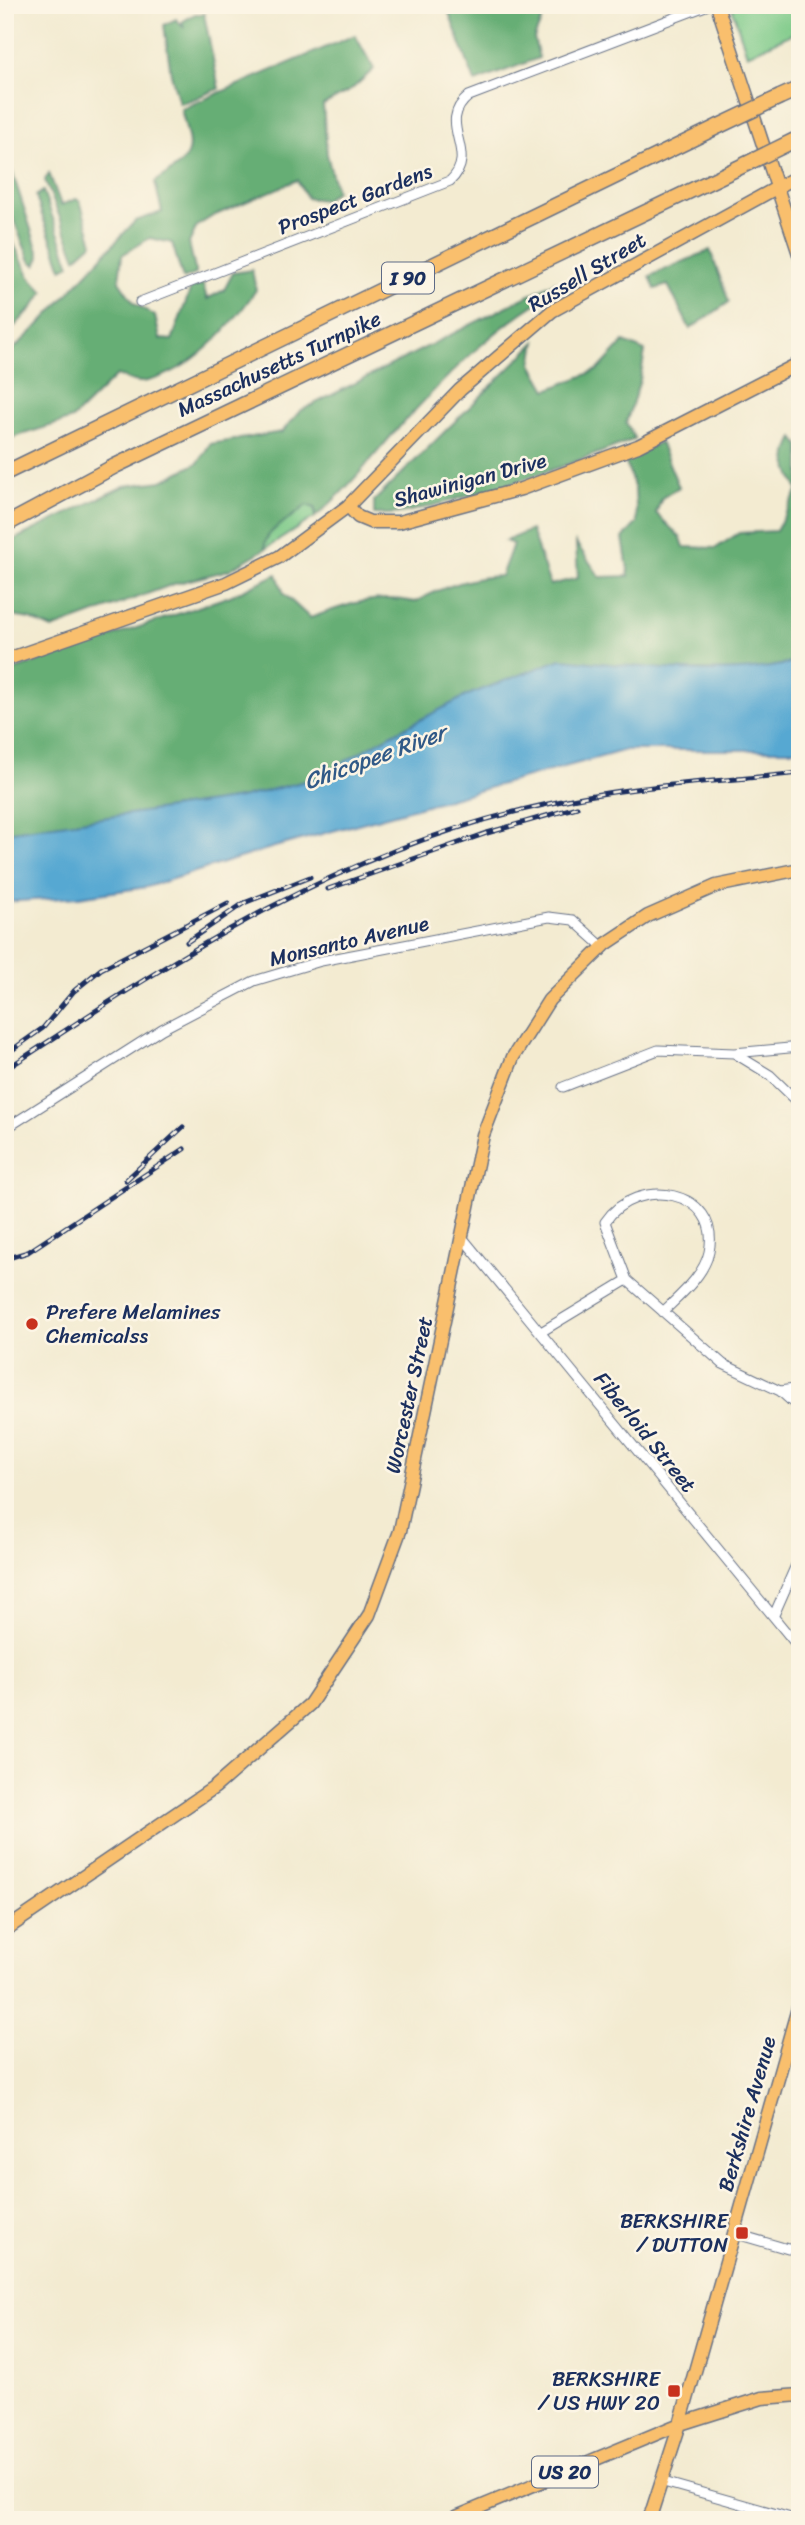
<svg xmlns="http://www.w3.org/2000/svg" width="805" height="2525" font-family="Sriracha,sans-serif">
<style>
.green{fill:#7eca89;stroke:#4c7c74;stroke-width:2}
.forest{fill:#66ae75;stroke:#406e6a;stroke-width:2}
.water{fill:#57a8d2;stroke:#396c98;stroke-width:2}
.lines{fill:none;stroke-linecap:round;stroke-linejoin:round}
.minor-casing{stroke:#677186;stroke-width:11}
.major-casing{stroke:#677186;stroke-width:15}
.highway-casing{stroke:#677186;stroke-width:17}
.minor{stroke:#fff;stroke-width:9}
.major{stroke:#f9bf6d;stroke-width:12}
.highway{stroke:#f9bf6d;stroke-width:14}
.rail-casing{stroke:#1b2f5e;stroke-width:5}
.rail{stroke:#fcf5e5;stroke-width:2.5;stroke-dasharray:8;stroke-linecap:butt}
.highway-bridge-casing{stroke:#677186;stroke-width:17;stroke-linecap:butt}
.highway-bridge{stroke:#f9bf6d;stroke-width:14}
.poi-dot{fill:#c8321e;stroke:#fcf5e5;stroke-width:2.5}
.labels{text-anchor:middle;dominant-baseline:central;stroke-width:5;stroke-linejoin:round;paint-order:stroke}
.shield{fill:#fcf5e5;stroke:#5e6a86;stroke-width:2}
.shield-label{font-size:19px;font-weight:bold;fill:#1b2f5e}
.street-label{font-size:21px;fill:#1b2f5e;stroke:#fcf5e5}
.poi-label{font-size:21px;fill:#1b2f5e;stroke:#fcf5e5;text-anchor:end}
.water-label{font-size:23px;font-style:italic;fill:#305987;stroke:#fcf5e5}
</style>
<rect width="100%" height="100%" fill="#fcf5e5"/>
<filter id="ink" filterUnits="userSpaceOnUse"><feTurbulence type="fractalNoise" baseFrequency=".0143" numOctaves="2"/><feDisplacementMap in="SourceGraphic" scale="14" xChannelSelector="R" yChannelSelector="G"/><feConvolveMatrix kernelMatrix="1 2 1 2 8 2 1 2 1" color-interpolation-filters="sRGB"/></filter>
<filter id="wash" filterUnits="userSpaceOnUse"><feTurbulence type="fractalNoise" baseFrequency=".00686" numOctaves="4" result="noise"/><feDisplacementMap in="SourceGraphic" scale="28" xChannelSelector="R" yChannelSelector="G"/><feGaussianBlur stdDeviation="1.57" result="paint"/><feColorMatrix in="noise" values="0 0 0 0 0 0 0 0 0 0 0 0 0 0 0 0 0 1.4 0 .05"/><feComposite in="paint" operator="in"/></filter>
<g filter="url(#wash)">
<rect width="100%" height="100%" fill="#f3ebd1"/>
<path class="green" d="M 731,5 L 800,5 L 800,30 L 747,55 Z
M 307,504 L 315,508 L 315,517 L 265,549 C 262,529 292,520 307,504 Z"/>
<path class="forest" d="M 446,5 L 548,5 L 534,38 L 539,58 L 475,82 Z
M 195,14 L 204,14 L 219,89 C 204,93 195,101 179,103 L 171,74 L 164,25 L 176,19 L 184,28 L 182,22 Z
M 355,35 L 374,69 L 351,90 L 323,105 L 327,154 L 336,191 L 324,200 L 307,198 L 297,180 L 213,216 L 197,226 L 189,243 L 196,274 L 183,279 L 172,243 L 150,238 L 122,255 L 119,281 L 134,303 L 155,316 L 160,339 L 172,340 L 191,288 L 203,284 L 207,299 L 224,290 L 233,273 L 252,270 L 256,290 C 230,328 191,373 143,382 C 135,383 125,378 117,375 L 72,419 L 5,440 L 5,357 L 41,323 L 135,221 L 162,212 L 155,182 C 196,155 193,155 181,109 Z
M 8,159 L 40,257 L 36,265 L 30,261 L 5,198 L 5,161 Z
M 49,173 L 61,205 L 76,199 L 80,201 L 93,243 L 76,258 L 45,180 Z
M 43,191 L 70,265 L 62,269 C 54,244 43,222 36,196 Z
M 5,226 L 30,277 L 44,292 L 33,307 L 5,336 Z
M 710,250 L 729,302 L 690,329 L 668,285 L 655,289 L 650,276 Z
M 555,282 L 553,293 C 490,329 441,382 392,435 C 367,464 345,492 315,517 L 315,508 L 306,505 C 293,520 262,529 265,549 L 229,570 L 174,584 L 52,629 L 30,619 L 5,615 L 5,544 L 124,486 L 162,481 L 198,463 L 210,444 L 282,432 L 300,411 Z
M 536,342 L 532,364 L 547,390 L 598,370 L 624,342 L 645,351 L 640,380 L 626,423 L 635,439 C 580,461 525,480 468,496 C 438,504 405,516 374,514 L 374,501 Z
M 794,438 L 800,446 L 800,661 L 751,671 L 687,670 L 387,737 L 317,778 L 240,798 L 5,832 L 5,673 L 230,596 L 277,574 L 284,594 L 310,618 C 346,605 376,593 415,602 C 442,587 469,577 501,576 L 513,544 L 505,541 L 531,530 L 550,585 L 578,578 L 576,543 L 600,577 L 629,576 L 623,538 L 637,523 L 635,490 L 625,460 L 660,442 L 679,487 L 662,498 L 656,513 L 681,538 L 684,547 L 716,548 L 739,533 L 776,531 L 798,490 C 788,470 782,459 794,438 Z"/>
<path class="water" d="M 561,659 C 640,666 722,681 800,661 L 800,750 L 626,750 L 271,848 L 147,887 L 78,897 L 5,902 L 5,832 L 240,798 L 317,778 L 387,737 L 468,695 Z"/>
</g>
<g filter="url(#ink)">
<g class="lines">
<g class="minor-casing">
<path id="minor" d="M 140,302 L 450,181 C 481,152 434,124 469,96 L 708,5
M 734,1053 L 770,1075 L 800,1104
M 563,1087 L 658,1050 L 734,1053 L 800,1047
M 5,1129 L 162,1029 L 254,981 L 321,961 L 549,917 L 573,920 L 603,947
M 462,1237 L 800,1649
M 663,1312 C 679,1296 704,1276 709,1252 C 722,1189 636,1175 605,1222 L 627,1280 L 723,1364 L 780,1391 L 800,1409
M 541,1332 L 627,1280
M 780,1391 L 800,1388
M 774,1615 L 800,1556
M 733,2233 L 788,2249 L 800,2248
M 660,2481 L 798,2520"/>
</g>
<g class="major-casing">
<path id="major" d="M 717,5 L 800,257
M 348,506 L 460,390 L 552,311 L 800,175
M 5,660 L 226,583 L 279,557 L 348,506 L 358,517 L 370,522 L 399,522 L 521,489 L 638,446 L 794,366
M 5,1930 L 215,1787 L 310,1704 L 369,1615 L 400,1531 L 483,1135 L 513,1057 L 549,1000 L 606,944 L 648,916 L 716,886 L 800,869
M 449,2520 L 680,2424 L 762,2398 L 800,2395
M 649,2520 L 680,2424 L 800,2001"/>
</g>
<g class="highway-casing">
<path id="highway" d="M 780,97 L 800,88
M 5,473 L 719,126
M 5,525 L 115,466 L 736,169"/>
</g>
<use href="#minor" class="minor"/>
<use href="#major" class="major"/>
<use href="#highway" class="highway"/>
<g class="rail-casing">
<path id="rail" d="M 328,889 L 487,833 L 577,807
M 187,942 L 244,903 L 310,877
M 5,1055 L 43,1028 L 74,991 L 101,969 L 228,903
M 5,1070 C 180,955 339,849 548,804 C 631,785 716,782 800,773
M 126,1180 L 183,1127
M 5,1259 L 28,1252 L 184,1149"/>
</g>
<use href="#rail" class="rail"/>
<g class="highway-bridge-casing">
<path id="highway-bridge" d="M 719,126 L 780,97
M 736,169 L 795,140"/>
</g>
<use href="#highway-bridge" class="highway-bridge"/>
</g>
</g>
<g class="poi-dot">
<circle cx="32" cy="1324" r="7"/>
<rect x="735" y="2226" width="14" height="14" rx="3.5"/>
<rect x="667" y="2384" width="14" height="14" rx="3.5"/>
</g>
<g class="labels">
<g class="shield">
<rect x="382" y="262.5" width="52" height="31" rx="5"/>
<rect x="532" y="2456.5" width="66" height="31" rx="5"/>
</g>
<g class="shield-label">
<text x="408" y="278">I 90</text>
<text x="565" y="2472">US 20</text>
</g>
<g class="street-label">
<text transform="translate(355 199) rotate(-21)">Prospect Gardens</text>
<text transform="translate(587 272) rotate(-31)">Russell Street</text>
<text transform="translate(279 364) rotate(-25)">Massachusetts Turnpike</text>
<text transform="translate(470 480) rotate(-15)">Shawinigan Drive</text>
<text transform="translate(349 941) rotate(-13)">Monsanto Avenue</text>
<text transform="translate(409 1395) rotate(-78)">Worcester Street</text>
<text transform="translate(645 1432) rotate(51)">Fiberloid Street</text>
<text transform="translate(747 2114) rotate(-74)">Berkshire Avenue</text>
</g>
<g class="poi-label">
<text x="46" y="1312" text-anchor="start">Prefere Melamines<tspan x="46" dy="24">Chemicalss</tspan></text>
<text x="728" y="2221">BERKSHIRE<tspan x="728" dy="24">/ DUTTON</tspan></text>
<text x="660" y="2379">BERKSHIRE<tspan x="660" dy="24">/ US HWY 20</tspan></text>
</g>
<g class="water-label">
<text transform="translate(375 757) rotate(-20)">Chicopee River</text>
</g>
</g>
<rect width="805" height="2525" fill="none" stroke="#fcf5e5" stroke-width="28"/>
</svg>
